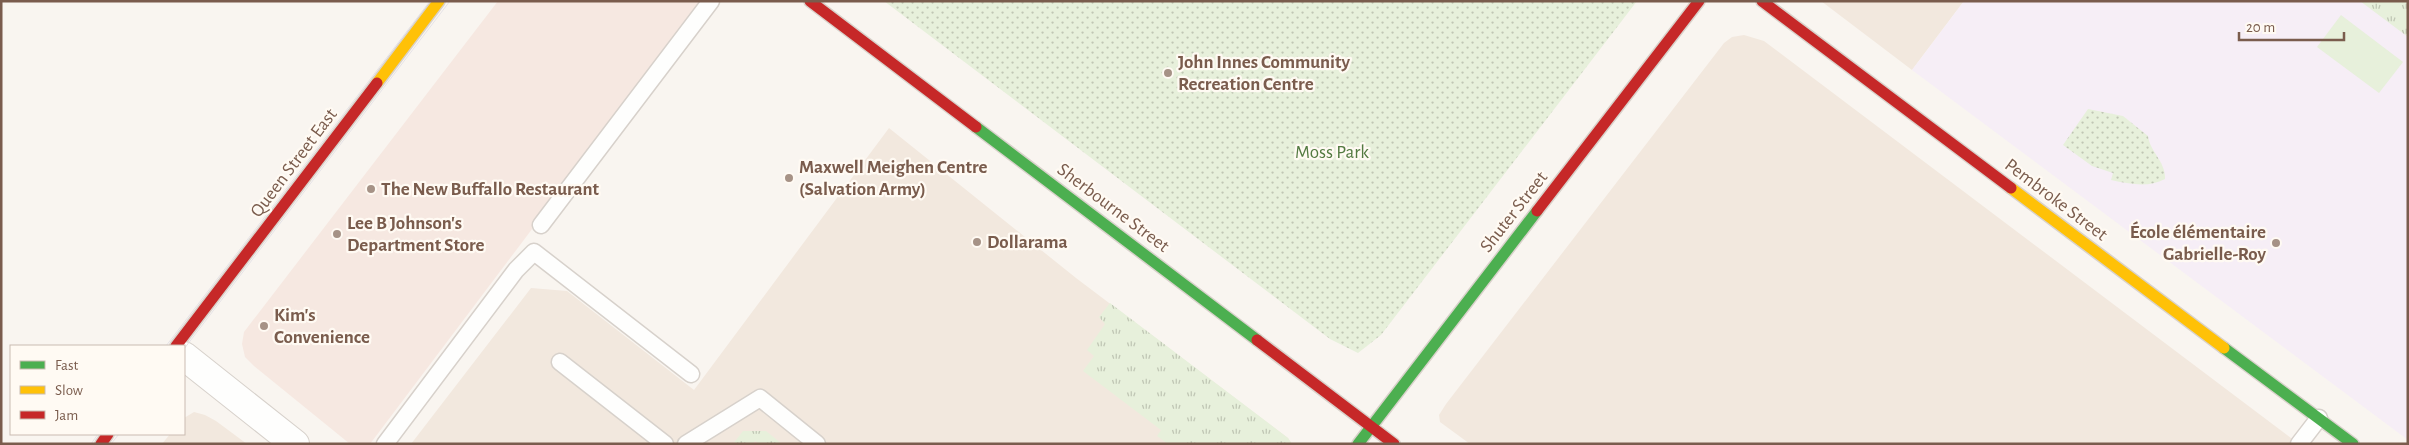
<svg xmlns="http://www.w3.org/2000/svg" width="2409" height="445" font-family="'Alegreya Sans',sans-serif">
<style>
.residential{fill:#f2e8de}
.commercial{fill:#f6e8e1}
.education{fill:#f6eef6}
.grass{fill:url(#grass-tufts)}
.park{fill:url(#park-dots)}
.pitch{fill:#e7f0db}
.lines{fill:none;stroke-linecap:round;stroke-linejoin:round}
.lane-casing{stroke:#d7d1cb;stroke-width:19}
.street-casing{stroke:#d7d1cb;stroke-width:30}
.fast-casing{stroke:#d9d2cb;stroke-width:14}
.slow-casing{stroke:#d9d2cb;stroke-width:14}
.jam-casing{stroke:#d9d2cb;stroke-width:14}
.lane{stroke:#fefefd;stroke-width:16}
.street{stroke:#fefefd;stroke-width:28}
.fast{stroke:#4caf50;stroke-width:11}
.slow{stroke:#ffc107;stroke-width:11}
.jam{stroke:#c62828;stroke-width:11}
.tram{stroke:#e6e3e7;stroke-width:1}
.poi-dot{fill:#a69286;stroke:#fffaf3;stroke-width:2}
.labels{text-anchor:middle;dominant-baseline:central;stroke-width:4.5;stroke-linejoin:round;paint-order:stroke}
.poi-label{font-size:19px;font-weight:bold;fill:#7a5c4d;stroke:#fffaf3;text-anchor:start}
.park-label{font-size:19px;fill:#537a41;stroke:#fffaf3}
.street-label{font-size:19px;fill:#7a5c4d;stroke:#fffaf3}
</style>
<defs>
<pattern id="grass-tufts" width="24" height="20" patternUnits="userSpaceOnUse" patternTransform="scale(1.25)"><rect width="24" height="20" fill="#e7f0db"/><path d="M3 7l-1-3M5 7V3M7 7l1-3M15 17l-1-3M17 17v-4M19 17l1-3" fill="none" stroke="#c0c6b4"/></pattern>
<pattern id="park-dots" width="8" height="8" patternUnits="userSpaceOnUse" patternTransform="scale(1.25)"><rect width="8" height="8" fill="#e7f0db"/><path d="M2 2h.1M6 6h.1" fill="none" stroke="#c0c6b4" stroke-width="1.8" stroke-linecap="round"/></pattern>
</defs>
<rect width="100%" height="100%" fill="#f9f5f0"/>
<path class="residential" d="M 1821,1 L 1964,1 L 1912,70 Z
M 1744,35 L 1764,41 L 2299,444 L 1470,444 L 1440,422 L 1439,415 L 1446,404 L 1724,43 L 1732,37 Z
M 889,128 L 1076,278 L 1288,438 L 1292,444 L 411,444 L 531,288 L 567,291 L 694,390 Z
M 194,412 L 205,415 L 216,421 L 247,444 L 162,444 L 170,434 L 184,434 L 184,418 Z"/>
<path class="commercial" d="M 498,1 L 704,1 L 370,444 L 350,444 L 254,366 L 245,357 L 242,344 L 244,332 Z"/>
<path class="education" d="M 1964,1 L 2408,1 L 2408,440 L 1912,70 Z"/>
<path class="grass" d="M 2360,1 L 2408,1 L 2408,37 Z
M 1110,303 L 1288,438 L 1292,444 L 1168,444 L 1157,436 L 1161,430 L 1083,371 L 1094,356 L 1087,350 L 1105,324 L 1099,317 Z
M 743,431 L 766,431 L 782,444 L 760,444 L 755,441 L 753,444 L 733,444 Z"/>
<path class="park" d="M 884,1 L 1637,1 L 1381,335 L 1358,353 L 1330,339 Z
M 2088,109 L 2123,116 L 2148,136 C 2150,152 2166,162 2165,179 C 2148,188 2130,184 2111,180 L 2113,173 L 2092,166 L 2063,145 Z"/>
<path class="pitch" d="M 2341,15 L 2403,62 L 2379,93 L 2317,47 Z"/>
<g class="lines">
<g class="lane-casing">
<path id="lane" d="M 541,225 L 711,1
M 560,362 L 665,444
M 385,444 L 516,270 L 534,252 L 691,374
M 686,444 L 760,398 L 817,444
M 2299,444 L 2319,418"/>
</g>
<g class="street-casing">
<path id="street" d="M 184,356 L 295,444"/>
</g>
<g class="fast-casing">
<path id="fast" d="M 976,127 L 1257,340
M 2224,348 L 2353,444
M 1358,444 L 1537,211"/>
</g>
<g class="slow-casing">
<path id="slow" d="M 377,83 L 439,1
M 2011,188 L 2224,348"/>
</g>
<g class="jam-casing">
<path id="jam" d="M 810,1 L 976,127
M 1762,1 L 2011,188
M 1537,211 L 1699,1
M 1257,340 L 1394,444
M 176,346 L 377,83
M 101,444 L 108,434"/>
</g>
<use href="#lane" class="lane"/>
<use href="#street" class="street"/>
<use href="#fast" class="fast"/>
<use href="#slow" class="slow"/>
<use href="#jam" class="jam"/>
<path class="tram" d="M 166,346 L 430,1
M 184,349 L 450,1
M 91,444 L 98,434
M 111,444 L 119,434"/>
</g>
<g class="poi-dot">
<circle cx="1168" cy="73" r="5"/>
<circle cx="789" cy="178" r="5"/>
<circle cx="371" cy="189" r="5"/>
<circle cx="337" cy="234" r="5"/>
<circle cx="977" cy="242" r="5"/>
<circle cx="2276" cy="243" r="5"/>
<circle cx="264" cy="326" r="5"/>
</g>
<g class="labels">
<g class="poi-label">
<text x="1178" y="62">John Innes Community<tspan x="1178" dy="22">Recreation Centre</tspan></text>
<text x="799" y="167">Maxwell Meighen Centre<tspan x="799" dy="22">(Salvation Army)</tspan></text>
<text x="381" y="189">The New Buffallo Restaurant</text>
<text x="347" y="223">Lee B Johnson's<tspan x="347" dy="22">Department Store</tspan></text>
<text x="2266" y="232" text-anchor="end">École élémentaire<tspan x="2266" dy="22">Gabrielle-Roy</tspan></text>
<text x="987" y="242">Dollarama</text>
<text x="274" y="315">Kim's<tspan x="274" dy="22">Convenience</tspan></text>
</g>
<g class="park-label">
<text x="1332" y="152">Moss Park</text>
</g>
<g class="street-label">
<text transform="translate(294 163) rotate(-53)">Queen Street East</text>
<text transform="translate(2056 200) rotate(37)">Pembroke Street</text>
<text transform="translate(1113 208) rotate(37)">Sherbourne Street</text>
<text transform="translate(1514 212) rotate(-52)">Shuter Street</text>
</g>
</g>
<rect width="2409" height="445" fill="none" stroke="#7a5c4d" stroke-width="5"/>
<rect x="10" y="345" width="175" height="90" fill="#fffaf3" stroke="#cabbb1"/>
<rect x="20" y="361" width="25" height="8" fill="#4caf50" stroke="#cabbb1"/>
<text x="55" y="370" font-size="15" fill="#7a5c4d">Fast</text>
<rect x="20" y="386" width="25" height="8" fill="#ffc107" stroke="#cabbb1"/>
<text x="55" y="395" font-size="15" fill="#7a5c4d">Slow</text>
<rect x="20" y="411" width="25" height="8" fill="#c62828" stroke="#cabbb1"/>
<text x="55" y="420" font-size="15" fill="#7a5c4d">Jam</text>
<path d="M2239 32v8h105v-8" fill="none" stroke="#7a5c4d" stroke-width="2.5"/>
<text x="2246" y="32" font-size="15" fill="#7a5c4d" stroke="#fffaf3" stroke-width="4" paint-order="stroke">20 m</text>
</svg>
